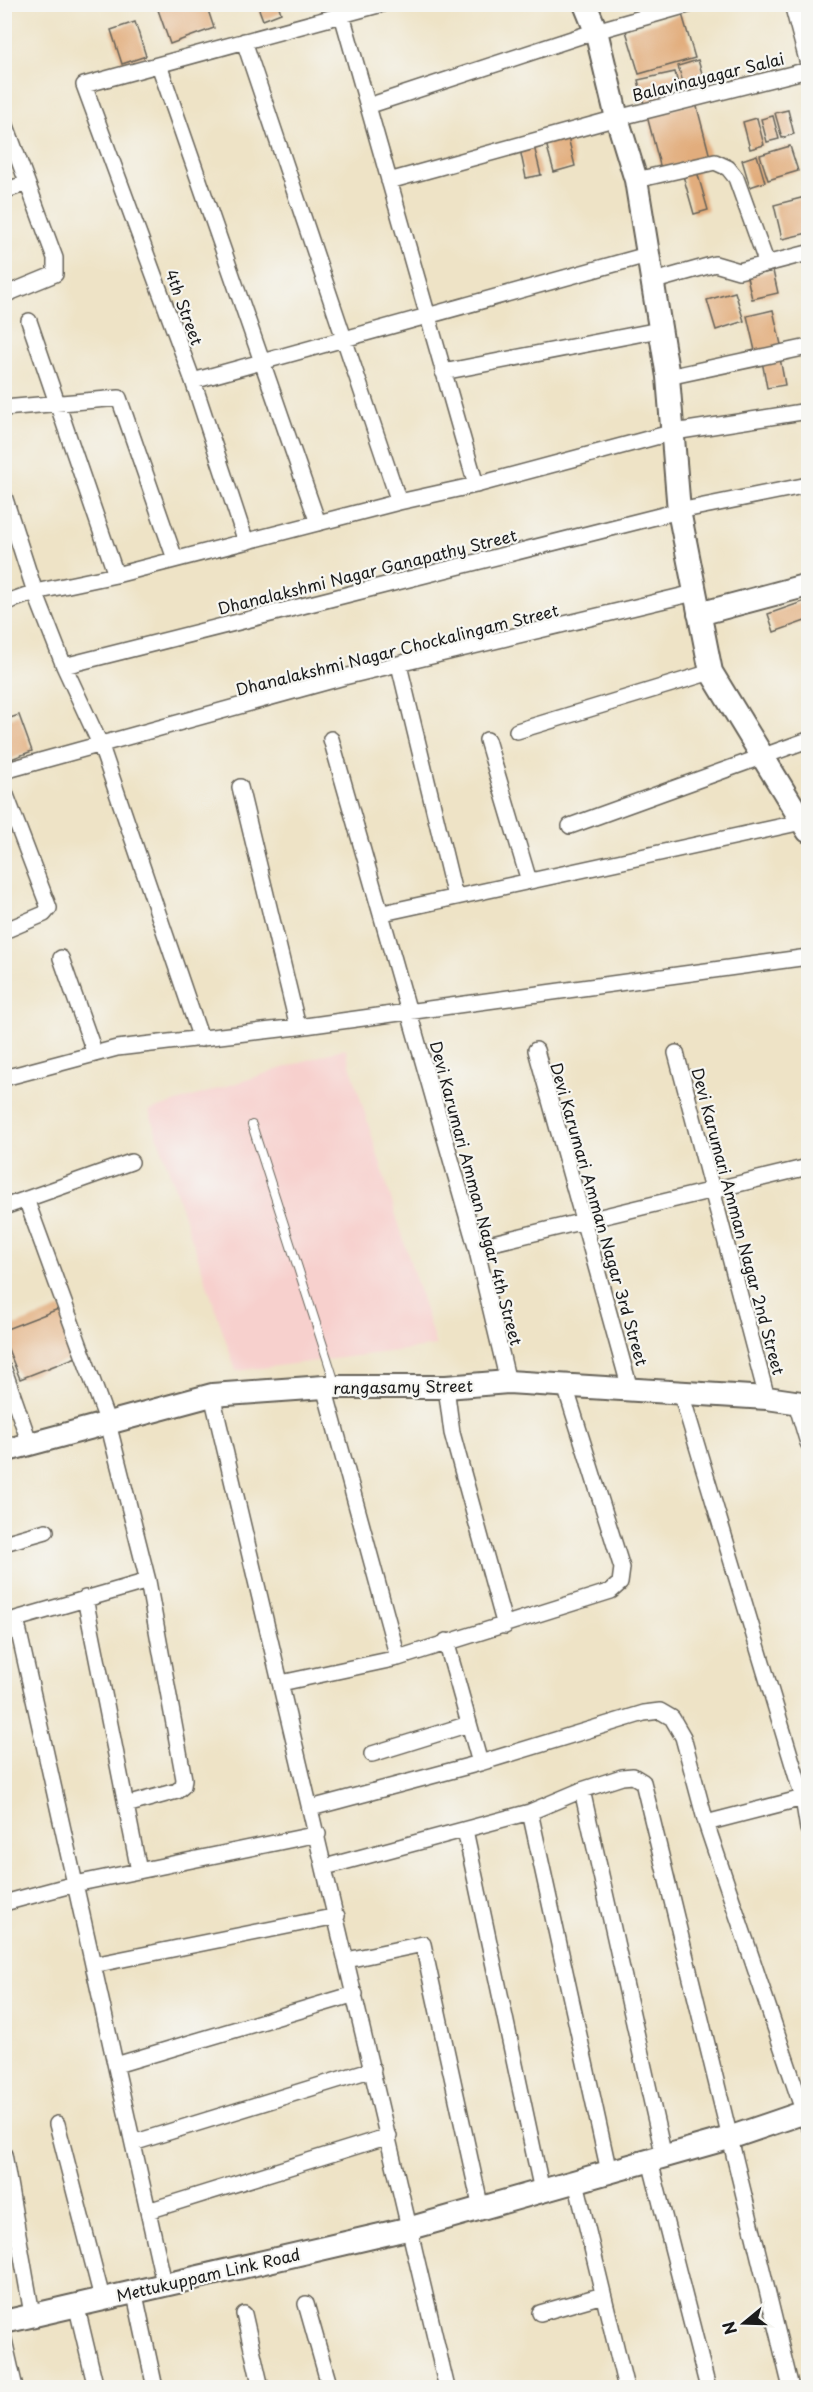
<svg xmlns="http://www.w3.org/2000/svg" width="813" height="2392" font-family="'Playpen Sans',sans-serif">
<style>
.built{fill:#f7d0cd}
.building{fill:#e2ad7d}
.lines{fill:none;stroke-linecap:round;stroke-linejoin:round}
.lane-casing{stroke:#666258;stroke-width:10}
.street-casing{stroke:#666258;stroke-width:18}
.secondary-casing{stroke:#666258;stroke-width:26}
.lane{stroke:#fff;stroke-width:8}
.street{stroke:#fff;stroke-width:15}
.secondary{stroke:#fff;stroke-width:22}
.labels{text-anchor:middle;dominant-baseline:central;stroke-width:4.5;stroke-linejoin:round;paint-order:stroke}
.street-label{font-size:16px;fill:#1c1c1c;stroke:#f6f6f2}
</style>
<rect width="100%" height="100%" fill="#f6f6f2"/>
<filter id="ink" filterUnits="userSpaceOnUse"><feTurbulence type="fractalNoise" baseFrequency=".0167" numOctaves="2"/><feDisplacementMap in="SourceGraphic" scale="12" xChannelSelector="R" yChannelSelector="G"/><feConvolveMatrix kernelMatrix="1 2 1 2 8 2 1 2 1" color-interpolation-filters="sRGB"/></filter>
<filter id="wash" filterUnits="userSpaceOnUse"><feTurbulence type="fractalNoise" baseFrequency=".008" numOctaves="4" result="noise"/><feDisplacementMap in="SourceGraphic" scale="24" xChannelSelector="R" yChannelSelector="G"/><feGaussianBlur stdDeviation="1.35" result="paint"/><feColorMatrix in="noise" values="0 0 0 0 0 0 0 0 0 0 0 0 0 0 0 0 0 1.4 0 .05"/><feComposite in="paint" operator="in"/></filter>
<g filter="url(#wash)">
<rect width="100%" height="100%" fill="#eee3c6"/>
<path class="built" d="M 345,1048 L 436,1346 L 236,1371 L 149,1111 Z"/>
<g id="blocks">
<path class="building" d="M 156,4 L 206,4 L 214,28 L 170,44 Z
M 257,4 L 278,4 L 281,13 L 263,20 Z
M 682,14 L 695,58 L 639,74 L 626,31 Z
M 135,22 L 146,56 L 122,64 L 111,30 Z
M 698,60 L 707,90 L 687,96 L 678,66 Z
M 675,72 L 682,100 L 645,108 L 638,80 Z
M 696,103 L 710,157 L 661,169 L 647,116 Z
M 788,110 L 794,134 L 782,138 L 775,113 Z
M 773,116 L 779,139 L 767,142 L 761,119 Z
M 757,118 L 764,145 L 750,149 L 743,122 Z
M 568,137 L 575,166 L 554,172 L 546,143 Z
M 534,146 L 541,175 L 526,178 L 520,149 Z
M 790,146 L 798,171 L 768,180 L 760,155 Z
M 757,155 L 765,182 L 750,187 L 742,160 Z
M 696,168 L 708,210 L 694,214 L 682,172 Z
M 805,197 L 808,211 L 808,233 L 782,239 L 774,205 Z
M 773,271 L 778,293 L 752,299 L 747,277 Z
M 735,292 L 744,321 L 716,330 L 707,300 Z
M 773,310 L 782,349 L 756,355 L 747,316 Z
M 780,358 L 785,385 L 767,388 L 762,361 Z
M 808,600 L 808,620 L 774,632 L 768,614 Z
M 19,715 L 32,751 L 6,761 L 4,720 Z
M 61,1308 L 79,1356 L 20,1379 L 4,1339 L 4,1330 Z"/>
</g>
</g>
<g filter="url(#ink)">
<use href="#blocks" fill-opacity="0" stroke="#666258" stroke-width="1.5"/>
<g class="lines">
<g class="lane-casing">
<path id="lane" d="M 252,1125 L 335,1383"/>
</g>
<g class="street-casing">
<path id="street" d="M 792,4 L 808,64
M 342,15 L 476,485
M 244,41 L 399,502
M 159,65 L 318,523
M 368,106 L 596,31 L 691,4
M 4,120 L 55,258 L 55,274 L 4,295
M 636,180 L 715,162 L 728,168 L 736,178 L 767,264
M 389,181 L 617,118 L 808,70
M 4,191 L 27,183
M 651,282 L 715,264 L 739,271 L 808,253
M 29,321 L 116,575
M 443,372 L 659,330
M 668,377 L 808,347
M 193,381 L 647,255
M 4,408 L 119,398 L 175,559
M 4,496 L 35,592 L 64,666 L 101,746 L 201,1039
M 246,542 L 193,381 L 84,85 L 382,4
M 4,603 L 35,592 L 116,575 L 399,502 L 476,485 L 674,432 L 808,411
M 399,665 L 455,897
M 64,666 L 679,511 L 808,485
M 517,731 L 711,672
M 331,739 L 476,1247 L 508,1382
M 487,740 L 529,881
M 4,771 L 344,677 L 694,593
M 240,787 L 298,1027
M 4,790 L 49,908 L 44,914 L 4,931
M 570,826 L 808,740
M 383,913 L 802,822
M 61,958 L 95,1054
M 536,1050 L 630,1389
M 676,1053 L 767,1398
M 4,1078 L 117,1048 L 298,1027 L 808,957
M 26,1199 L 108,1423 L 148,1581 L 184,1779 L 183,1786 L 177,1791 L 126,1805
M 4,1207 L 131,1162
M 476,1247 L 808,1167
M 4,1370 L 30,1444
M 324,1387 L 398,1658
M 446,1387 L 452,1433 L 505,1626
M 681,1393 L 803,1798 L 808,1829
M 212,1395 L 447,2388
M 796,1403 L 808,1443
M 4,1543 L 46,1531
M 148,1581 L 16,1619 L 164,2283
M 85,1598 L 139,1871
M 446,1641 L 480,1763
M 281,1683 L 398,1658 L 611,1591 L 620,1583 L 622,1568 L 565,1386
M 372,1754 L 469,1724
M 582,1790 L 664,2157
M 311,1808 L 480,1763 L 644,1713 L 660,1711 L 672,1718 L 683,1737 L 706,1823 L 808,2125
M 530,1812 L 609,2172
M 706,1823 L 803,1798
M 465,1830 L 542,2191
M 325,1867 L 530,1812 L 582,1790 L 622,1777 L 633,1776 L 643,1782 L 791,2388
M 4,1903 L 75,1884 L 318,1834
M 347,1960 L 423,1944 L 481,2209
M 93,1965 L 337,1916
M 116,2065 L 355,1994
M 57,2124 L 102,2298
M 133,2143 L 373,2069
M 4,2154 L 32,2314
M 650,2161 L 708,2388
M 576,2182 L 626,2388
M 148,2211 L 389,2136
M 134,2290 L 155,2388
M 76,2304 L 96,2388
M 306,2304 L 330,2388
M 540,2313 L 603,2295
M 244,2314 L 261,2388
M 4,2340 L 15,2388"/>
</g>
<g class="secondary-casing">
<path id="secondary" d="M 585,4 L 596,31 L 617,118 L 636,180 L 668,377 L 679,511 L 711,672 L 808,831
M 699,614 L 808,585
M 4,1451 L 212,1395 L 324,1387 L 446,1387 L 508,1382 L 767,1398 L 808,1404
M 4,2322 L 411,2228 L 729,2138 L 808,2111"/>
</g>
<use href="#lane" class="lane"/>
<use href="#street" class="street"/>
<use href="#secondary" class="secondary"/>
</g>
</g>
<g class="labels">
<g class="street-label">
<text transform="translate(708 76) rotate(-14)">Balavinayagar Salai</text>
<text transform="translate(185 307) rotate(70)">4th Street</text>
<text transform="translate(367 571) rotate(-14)">Dhanalakshmi Nagar Ganapathy Street</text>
<text transform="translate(397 649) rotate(-14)">Dhanalakshmi Nagar Chockalingam Street</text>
<text transform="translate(477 1193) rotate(75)">Devi Karumari Amman Nagar 4th Street</text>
<text transform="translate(600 1214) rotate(74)">Devi Karumari Amman Nagar 3rd Street</text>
<text transform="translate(739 1221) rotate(75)">Devi Karumari Amman Nagar 2nd Street</text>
<text transform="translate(403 1386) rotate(-1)">rangasamy Street</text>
<text transform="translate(208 2274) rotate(-13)">Mettukuppam Link Road</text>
</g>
</g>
<rect width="813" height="2392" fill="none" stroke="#f6f6f2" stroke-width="24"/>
<g transform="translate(744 2323) rotate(251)" stroke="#f6f6f2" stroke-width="4.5" paint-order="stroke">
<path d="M0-4.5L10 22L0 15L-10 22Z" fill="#1c1c1c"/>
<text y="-9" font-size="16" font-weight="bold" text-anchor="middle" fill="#1c1c1c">N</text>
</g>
</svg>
